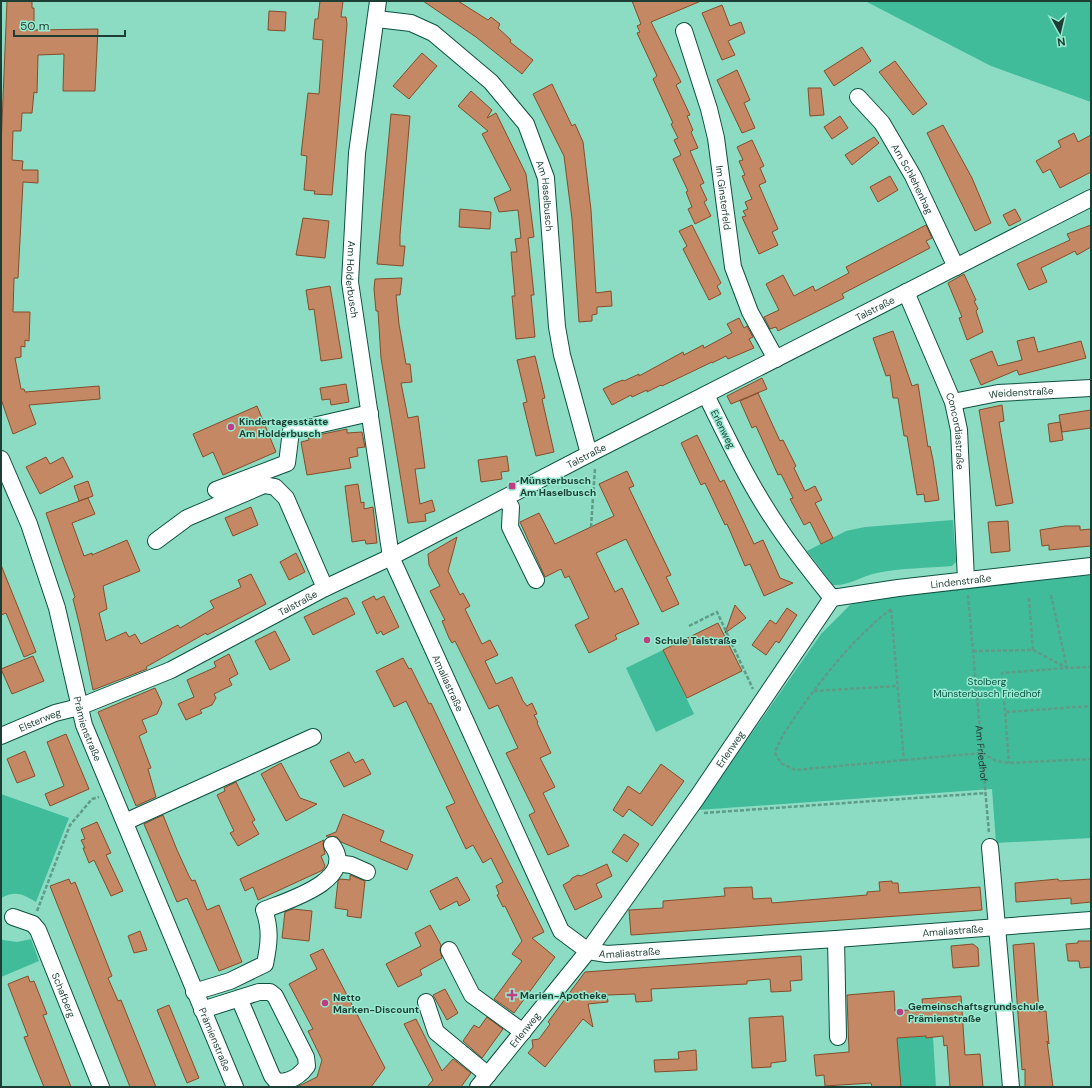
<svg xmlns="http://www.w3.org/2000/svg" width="1092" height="1088" font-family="'DM Sans',sans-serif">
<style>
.green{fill:#41bc9b}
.building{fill:#c48864;stroke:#844d2b}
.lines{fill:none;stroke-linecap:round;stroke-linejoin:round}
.minor-casing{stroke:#0d5141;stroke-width:18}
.path{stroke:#5e9c88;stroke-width:2.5;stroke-dasharray:4 2;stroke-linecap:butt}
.minor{stroke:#fff;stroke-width:16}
.poi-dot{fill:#c13d83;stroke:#98e9cf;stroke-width:1.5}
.labels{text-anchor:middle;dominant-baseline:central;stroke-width:3;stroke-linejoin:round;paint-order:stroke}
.street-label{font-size:10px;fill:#1c3e34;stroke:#98e9cf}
.poi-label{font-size:10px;font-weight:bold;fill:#1c3e34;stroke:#98e9cf;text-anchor:start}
.park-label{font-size:10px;fill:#065745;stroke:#98e9cf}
</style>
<rect width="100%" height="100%" fill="#8bdcc2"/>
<path class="green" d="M 865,1 L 1091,1 L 1091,102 L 991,66 Z
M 953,520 L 956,562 L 952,566 C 927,568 902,568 877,573 C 862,576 849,586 833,585 L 807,551 L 846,531 L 865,527 Z
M 1091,575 L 1091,838 L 996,843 L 992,789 L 698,810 L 821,634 L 850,605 L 891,591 Z
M 663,650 L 694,714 L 656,732 L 626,668 Z
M 1,794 L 69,818 L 36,902 C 23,894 15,890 1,898 Z
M 1,938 L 3,940 L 17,942 L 31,939 L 39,961 L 1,977 Z
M 926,1036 L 926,1038 L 933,1037 L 936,1087 L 901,1087 L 897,1038 Z"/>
<path class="building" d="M 7,1 L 32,1 L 32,8 L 34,8 L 34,30 L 98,29 L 95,91 L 63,91 L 64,54 L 38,55 L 37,93 L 34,92 L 32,113 L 22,113 L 21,131 L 13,131 L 12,160 L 23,161 L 22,170 L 38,170 L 38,183 L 23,182 L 18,278 L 14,278 L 13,312 L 30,312 L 29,341 L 25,340 L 25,347 L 21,346 L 21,357 L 15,358 L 21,389 L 24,389 L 25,392 L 99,386 L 100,399 L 29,405 L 36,424 L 13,434 L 1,399 L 1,146 Z
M 320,1 L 343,1 L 341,17 L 346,17 L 347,24 L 332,195 L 314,194 L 315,191 L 304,190 L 307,156 L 301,155 L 308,93 L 319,94 L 323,40 L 313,39 L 315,19 L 318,19 Z
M 423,1 L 458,1 L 488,20 L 491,17 L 500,24 L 498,28 L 511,40 L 510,42 L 533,60 L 522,74 L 476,37 Z
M 632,1 L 701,1 L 651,22 L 681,82 L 676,85 L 690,115 L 687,116 L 693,130 L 691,132 L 698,148 L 690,151 L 704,183 L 700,185 L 707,200 L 704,202 L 711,216 L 695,224 L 688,209 L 692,207 L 686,192 L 688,191 L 673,159 L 681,155 L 674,140 L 678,138 L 671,124 L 673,123 L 653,79 L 657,76 L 637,33 L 640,32 L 637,26 L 641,24 Z
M 722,5 L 730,26 L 741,22 L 745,33 L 728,41 L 735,55 L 722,60 L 702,13 Z
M 269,11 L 286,12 L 285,31 L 268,30 Z
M 862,47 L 871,61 L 834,86 L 824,71 Z
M 422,53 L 437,66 L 409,99 L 393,86 Z
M 895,61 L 927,104 L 913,115 L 879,72 Z
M 737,70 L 750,100 L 744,103 L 755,128 L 742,133 L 717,80 Z
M 552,84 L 572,126 L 575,124 L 583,142 L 591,210 L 596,293 L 611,291 L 612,306 L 597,307 L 597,314 L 592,315 L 592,321 L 579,322 L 572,219 L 564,156 L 533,94 Z
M 808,88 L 821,88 L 824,115 L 810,116 Z
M 471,91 L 492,110 L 487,118 L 496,113 L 526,174 L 534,237 L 528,238 L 534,295 L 531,295 L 535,337 L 516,339 L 512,296 L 515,296 L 511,252 L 517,252 L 515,239 L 521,238 L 518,210 L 499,212 L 494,198 L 511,190 L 482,134 L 488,131 L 458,106 Z
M 391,114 L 410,116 L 400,235 L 400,246 L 405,246 L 403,266 L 377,264 Z
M 840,116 L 848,128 L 832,139 L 824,127 Z
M 943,125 L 972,178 L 991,223 L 975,231 L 927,133 Z
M 1074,133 L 1078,142 L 1091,135 L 1091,172 L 1060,188 L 1050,169 L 1043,173 L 1036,161 L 1061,147 L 1058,141 Z
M 874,137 L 879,143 L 852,165 L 845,155 Z
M 752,140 L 764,166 L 760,168 L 766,182 L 759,185 L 778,229 L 772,232 L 778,245 L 759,254 L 742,217 L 746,216 L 743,211 L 748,209 L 745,202 L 752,199 L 742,176 L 745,175 L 739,161 L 743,160 L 737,147 Z
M 890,176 L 898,190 L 878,202 L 870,187 Z
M 460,209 L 491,212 L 490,229 L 459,227 Z
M 1015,209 L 1021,220 L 1009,226 L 1003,215 Z
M 303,218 L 329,221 L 325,258 L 296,255 Z
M 692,225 L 721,283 L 717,286 L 721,294 L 709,300 L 683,249 L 687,246 L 679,231 Z
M 926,225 L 932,238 L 926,241 L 930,248 L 842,294 L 844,298 L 778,331 L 776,327 L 770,329 L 764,317 L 779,310 L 766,284 L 783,275 L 794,296 L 813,286 L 815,291 L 849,273 L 846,267 Z
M 1091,225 L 1091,247 L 1077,255 L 1075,251 L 1041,268 L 1047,282 L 1029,290 L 1017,264 L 1070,240 L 1067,234 Z
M 964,274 L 976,300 L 974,301 L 978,309 L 976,311 L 983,332 L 967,340 L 959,318 L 962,317 L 948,283 Z
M 402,278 L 400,295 L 396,295 L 399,324 L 406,364 L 410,364 L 412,382 L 401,383 L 408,418 L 418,416 L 425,468 L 415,469 L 420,504 L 432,500 L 435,511 L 425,514 L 426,521 L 408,523 L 381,358 L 378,311 L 376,311 L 374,289 L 375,279 Z
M 330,286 L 342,358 L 321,361 L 314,309 L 309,310 L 306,290 Z
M 739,318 L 744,328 L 747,326 L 753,337 L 749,339 L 754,348 L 728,359 L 726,356 L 712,363 L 712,362 L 662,386 L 661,385 L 647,392 L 647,390 L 632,397 L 631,395 L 612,405 L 603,389 L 615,383 L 623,380 L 624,381 L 639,374 L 639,376 L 683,352 L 684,355 L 703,345 L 704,348 L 732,333 L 727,324 Z
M 893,331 L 912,386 L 918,384 L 928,447 L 930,446 L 933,460 L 939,500 L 925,502 L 924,494 L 917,495 L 907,436 L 904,436 L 898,398 L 893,398 L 890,375 L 886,376 L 873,338 Z
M 1034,337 L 1038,352 L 1081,341 L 1086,358 L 1019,375 L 1017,370 L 981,385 L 970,360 L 992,351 L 998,366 L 1022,360 L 1017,341 Z
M 535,356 L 545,398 L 542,399 L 554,452 L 536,456 L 523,403 L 527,402 L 517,360 Z
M 762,378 L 767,389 L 731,404 L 727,396 Z
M 346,384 L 349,402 L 331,405 L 330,399 L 322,400 L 320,388 Z
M 758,393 L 780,441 L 783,440 L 796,466 L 794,468 L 805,491 L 815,486 L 822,500 L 815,503 L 833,538 L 821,544 L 810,522 L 804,525 L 790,499 L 793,498 L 781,474 L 778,475 L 756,426 L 752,428 L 740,401 Z
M 1002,405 L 1004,421 L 999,422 L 1013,503 L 996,506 L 979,410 Z
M 257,406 L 276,452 L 223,475 L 213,452 L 203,457 L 193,434 Z
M 1091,410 L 1091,428 L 1062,432 L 1059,415 Z
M 1060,422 L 1063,440 L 1050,442 L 1048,424 Z
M 347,429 L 347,433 L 362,432 L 365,447 L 357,448 L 358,456 L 349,458 L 351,468 L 307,475 L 301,442 L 309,440 L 308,437 Z
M 697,435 L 720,482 L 724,480 L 754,544 L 763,540 L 780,578 L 793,583 L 764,596 L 750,564 L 745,566 L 727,524 L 725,525 L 705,483 L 701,485 L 681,443 Z
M 507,456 L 509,471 L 501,472 L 502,479 L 481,482 L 478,460 Z
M 46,457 L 50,464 L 63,457 L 73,477 L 40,494 L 26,467 Z
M 627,471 L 634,486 L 629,488 L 671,575 L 666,577 L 679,604 L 662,612 L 626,539 L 596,553 L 615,592 L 622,588 L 639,624 L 615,635 L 617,639 L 589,653 L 575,625 L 589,618 L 569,576 L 565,578 L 561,569 L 545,577 L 520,522 L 539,513 L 555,544 L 614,516 L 599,484 Z
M 88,481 L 93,496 L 79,501 L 74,486 Z
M 358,484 L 361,503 L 364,502 L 364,509 L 373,507 L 377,543 L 366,544 L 365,540 L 352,542 L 345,486 Z
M 88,498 L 95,514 L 72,523 L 84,556 L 92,553 L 92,555 L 127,540 L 140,571 L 103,586 L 107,609 L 99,613 L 106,641 L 126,632 L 129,637 L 135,634 L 141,644 L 178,625 L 180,628 L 214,608 L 210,601 L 241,587 L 238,580 L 251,574 L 266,604 L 207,635 L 206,633 L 146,667 L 147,669 L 93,690 L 80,627 L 73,599 L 75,597 L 46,513 Z
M 251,507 L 258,525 L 233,536 L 225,518 Z
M 1008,521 L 1010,551 L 991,553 L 988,522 Z
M 1065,526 L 1080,526 L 1080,530 L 1091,529 L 1091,546 L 1049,550 L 1049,545 L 1042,546 L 1040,530 Z
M 457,537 L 448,571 L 460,595 L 463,593 L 470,606 L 465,609 L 482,644 L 490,640 L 498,655 L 485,661 L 496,684 L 512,677 L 523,701 L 527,706 L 532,703 L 537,714 L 534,715 L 538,722 L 537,723 L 551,753 L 540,758 L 555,787 L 543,793 L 569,846 L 548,855 L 529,815 L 535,812 L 506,753 L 518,748 L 498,705 L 489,709 L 455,641 L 452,643 L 449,638 L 442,621 L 445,620 L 430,591 L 440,586 L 429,565 L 428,554 Z
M 296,553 L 305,572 L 289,580 L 280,562 Z
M 1,565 L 36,652 L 24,657 L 6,613 L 1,615 Z
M 374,596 L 376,600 L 384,596 L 399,627 L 383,635 L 381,631 L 377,634 L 362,602 Z
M 344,598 L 347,598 L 355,614 L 313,635 L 304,617 Z
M 735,605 L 746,618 L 725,633 Z
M 787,608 L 797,615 L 779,643 L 776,641 L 766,655 L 752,645 L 770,620 L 776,624 Z
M 718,623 L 742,671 L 687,698 L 663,650 Z
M 275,631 L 290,660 L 270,670 L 255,641 Z
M 229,654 L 238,674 L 229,679 L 232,685 L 214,694 L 216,698 L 212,705 L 200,710 L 202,713 L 186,720 L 178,704 L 194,697 L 187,680 L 216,667 L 214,662 Z
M 33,656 L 44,681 L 12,694 L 1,669 Z
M 403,658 L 409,669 L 411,668 L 429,704 L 431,703 L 478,802 L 544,932 L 532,938 L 555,957 L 514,1013 L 494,999 L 522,961 L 512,954 L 522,941 L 505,906 L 503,907 L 497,895 L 499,894 L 496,886 L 503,882 L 491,858 L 483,863 L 473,845 L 466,849 L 446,807 L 455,803 L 406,701 L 394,707 L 376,671 Z
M 155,688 L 162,703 L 157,714 L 142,720 L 147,732 L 139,736 L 151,768 L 148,769 L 156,797 L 136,806 L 98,712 Z
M 66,734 L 89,789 L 50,806 L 45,794 L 64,786 L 47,742 Z
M 25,751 L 35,776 L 17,783 L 7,759 Z
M 349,752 L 355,763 L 363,759 L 371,774 L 344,787 L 330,761 Z
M 281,763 L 300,798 L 317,804 L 286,821 L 261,774 Z
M 661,764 L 684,781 L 652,826 L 629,809 L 623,817 L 613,810 L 628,786 L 640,794 Z
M 236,782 L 255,820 L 252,822 L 259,834 L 238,846 L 230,833 L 234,831 L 217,795 L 225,791 L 224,788 Z
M 343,814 L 384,831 L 380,841 L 413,855 L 407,870 L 341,842 L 337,837 L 326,836 L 336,832 Z
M 163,815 L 177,850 L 189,876 L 192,881 L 195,880 L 207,910 L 219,905 L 242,962 L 219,971 L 187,898 L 177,902 L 144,824 Z
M 97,822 L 111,853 L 106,855 L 123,891 L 111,896 L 94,860 L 89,863 L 83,848 L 85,848 L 81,840 L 85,839 L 81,829 Z
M 624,834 L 639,844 L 627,862 L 612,852 Z
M 324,840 L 323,844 L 325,854 L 321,856 L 325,866 L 323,870 L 258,900 L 253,887 L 245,891 L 240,879 Z
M 607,864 L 612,876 L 596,884 L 602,897 L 575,910 L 563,885 L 570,881 L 572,878 L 578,875 L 581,876 Z
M 350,875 L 365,881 L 361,918 L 347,916 L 348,910 L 335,908 L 338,881 L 340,879 L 350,880 Z
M 457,877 L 470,900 L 459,906 L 457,901 L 440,910 L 430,891 Z
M 69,879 L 71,884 L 75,882 L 112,976 L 108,978 L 118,1001 L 121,1000 L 156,1087 L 130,1087 L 50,886 Z
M 1058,879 L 1059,881 L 1091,879 L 1091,902 L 1071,904 L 1071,898 L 1016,902 L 1015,883 Z
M 892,881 L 892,883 L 898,883 L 899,893 L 980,887 L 982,910 L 631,935 L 629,910 L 663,908 L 663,901 L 725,896 L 724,888 L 752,887 L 753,899 L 771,898 L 772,903 L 867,895 L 867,892 L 880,891 L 879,882 Z
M 293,909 L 312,911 L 309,941 L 282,938 L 285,912 Z
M 430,925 L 441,945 L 440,950 L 442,958 L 420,970 L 422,975 L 398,987 L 386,964 L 421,946 L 415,933 Z
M 140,931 L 147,950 L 134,953 L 128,936 Z
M 1078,941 L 1091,941 L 1091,967 L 1080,968 L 1079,961 L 1068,961 L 1066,944 L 1078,943 Z
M 1034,943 L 1039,1012 L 1046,1011 L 1049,1044 L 1047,1041 L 1053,1087 L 1025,1087 L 1025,1069 L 1022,1070 L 1013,945 Z
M 973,944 L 978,948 L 979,966 L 953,968 L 951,946 Z
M 323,949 L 385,1068 L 371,1087 L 297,1087 L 317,1077 L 322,1060 L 308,1031 L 313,1029 L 289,984 L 317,969 L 310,955 Z
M 801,956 L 802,980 L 790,981 L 791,991 L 771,992 L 770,979 L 747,981 L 747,984 L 651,989 L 652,1001 L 636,1002 L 635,994 L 607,995 L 608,1002 L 588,1004 L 593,1027 L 583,1019 L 545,1067 L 528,1053 L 533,1047 L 532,1040 L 539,1039 L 550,1024 L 548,1022 L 585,972 Z
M 28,976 L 30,982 L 34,981 L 47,1014 L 43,1015 L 71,1087 L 44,1087 L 35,1065 L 24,1037 L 28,1036 L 8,984 Z
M 445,989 L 458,1013 L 447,1020 L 433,995 Z
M 894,991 L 895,1011 L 923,1009 L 922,999 L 961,996 L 965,1055 L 980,1054 L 983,1087 L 950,1087 L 947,1045 L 944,1046 L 943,1036 L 926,1038 L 926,1036 L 897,1038 L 901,1087 L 872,1087 L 871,1083 L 825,1086 L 824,1075 L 816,1076 L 814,1055 L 849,1052 L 847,995 Z
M 169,1005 L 199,1078 L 187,1083 L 157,1010 Z
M 783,1016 L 786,1061 L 771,1063 L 771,1067 L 752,1068 L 749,1018 Z
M 487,1017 L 503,1029 L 482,1058 L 463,1041 L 474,1025 L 479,1028 Z
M 416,1019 L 442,1071 L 453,1059 L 471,1073 L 461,1087 L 427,1087 L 433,1080 L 404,1024 Z
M 696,1050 L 697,1070 L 655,1072 L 654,1060 L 679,1059 L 678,1052 Z"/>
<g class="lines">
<g class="minor-casing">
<g id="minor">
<path id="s2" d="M 378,1 L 357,153 L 350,282 L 391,557 L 561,931 L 588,951 L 607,954 L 836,939 L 1091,920"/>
<path id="s3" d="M 377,19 L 411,23 L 433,33 L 491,82 L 526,124 L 546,178 L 557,327 L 562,355 L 589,454"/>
<path id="s4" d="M 684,31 L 709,109 L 716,138 L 733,267 L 750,312 L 776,359"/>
<path id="s5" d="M 858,97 L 882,123 L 913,176 L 956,267"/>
<path id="s6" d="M 906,292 L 953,402 L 959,430 L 966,580"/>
<path id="s7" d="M 953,402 L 998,393 L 1091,388"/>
<path id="s8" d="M 1,459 L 29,524 L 57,608 L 84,725 L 235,1087"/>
<path d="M 216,490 L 287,463 L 291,431 L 370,413"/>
<path d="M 505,498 L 511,507 L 510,527 L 536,580"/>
<path d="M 156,541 L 187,518 L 264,485 L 275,487 L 286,498 L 325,588"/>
<path id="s9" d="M 832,598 L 898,588 L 1091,566"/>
<path id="s10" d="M 1,736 L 55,713 L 79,707 L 171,670 L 325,588 L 391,557 L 589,454 L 1091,198"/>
<path d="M 125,822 L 313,737"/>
<path d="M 990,847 L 1011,1087"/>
<path d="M 337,863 L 351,865 L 367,872"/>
<path id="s11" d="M 13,917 L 33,924 L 38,930 L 101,1087"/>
<path d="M 836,939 L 838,1037"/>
<path d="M 449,950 L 472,995 L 523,1032"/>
<path d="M 194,992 L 230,981 L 265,964 C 269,944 271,929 264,910 C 286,901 358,880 332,845"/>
<path d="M 426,1002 L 436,1032 L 488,1075"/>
<path d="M 202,1010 L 259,992 L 270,992 L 275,996 L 306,1057 L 307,1066 C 299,1077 290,1082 277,1082 L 272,1076 L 239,998"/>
<path id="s12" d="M 478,1087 L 588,951 L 696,799 L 832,598 C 811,572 791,547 773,519 C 747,480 727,437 706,395"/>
</g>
</g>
<g class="path">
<path d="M 591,527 L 595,468"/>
<path id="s1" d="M 968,595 L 989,833"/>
<path d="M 1051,595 L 1067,668 L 1091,667"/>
<path d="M 1029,598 L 1033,650"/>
<path d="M 891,609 C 855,637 826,673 799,711 C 790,725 780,737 775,753 L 781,763 L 795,770 L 982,753 L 996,761 L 1009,763 L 1091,759"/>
<path d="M 891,609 L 904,761"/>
<path d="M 689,626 L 717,612 L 753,689"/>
<path d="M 973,651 L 1033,650 L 1067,668 L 1002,673 L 1009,763"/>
<path d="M 814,691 L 897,686"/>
<path d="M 1006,712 L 1091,706"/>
<path d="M 704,813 L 986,793"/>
<path d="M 37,911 L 70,825 L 92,799 L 99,797"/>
</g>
<use href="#minor" class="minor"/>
</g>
<g class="poi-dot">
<circle cx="231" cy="427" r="4"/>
<rect x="508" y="482" width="8" height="8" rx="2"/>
<circle cx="647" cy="640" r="4"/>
<path d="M510 989h4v4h4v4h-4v4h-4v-4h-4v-4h4z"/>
<circle cx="325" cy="1003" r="4"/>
<circle cx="900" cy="1012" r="4"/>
</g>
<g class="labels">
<g class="street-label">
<text stroke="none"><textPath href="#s5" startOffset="99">Am Schlehenhag</textPath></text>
<text stroke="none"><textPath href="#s3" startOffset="264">Am Haselbusch</textPath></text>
<text stroke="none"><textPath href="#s4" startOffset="172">Im Ginsterfeld</textPath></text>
<text stroke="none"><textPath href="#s2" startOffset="280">Am Holderbusch</textPath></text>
<text stroke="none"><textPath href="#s10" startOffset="974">Talstraße</textPath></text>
<text stroke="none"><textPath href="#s7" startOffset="69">Weidenstraße</textPath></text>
<text transform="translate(723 429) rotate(63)">Erlenweg</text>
<text stroke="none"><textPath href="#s6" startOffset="149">Concordiastraße</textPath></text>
<text stroke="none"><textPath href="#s10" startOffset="650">Talstraße</textPath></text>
<text stroke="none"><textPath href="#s9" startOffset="130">Lindenstraße</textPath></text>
<text stroke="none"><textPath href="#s10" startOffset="326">Talstraße</textPath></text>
<text stroke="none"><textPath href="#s2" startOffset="699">Amaliastraße</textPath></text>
<text stroke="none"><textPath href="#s10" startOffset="42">Elsterweg</textPath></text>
<text stroke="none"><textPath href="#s8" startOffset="284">Prämienstraße</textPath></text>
<text stroke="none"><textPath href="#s12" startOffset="422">Erlenweg</textPath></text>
<text stroke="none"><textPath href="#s1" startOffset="159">Am Friedhof</textPath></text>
<text stroke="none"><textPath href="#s2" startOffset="1371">Amaliastraße</textPath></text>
<text stroke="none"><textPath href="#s2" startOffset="1047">Amaliastraße</textPath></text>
<text stroke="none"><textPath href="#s11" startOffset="99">Schafberg</textPath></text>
<text stroke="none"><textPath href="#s12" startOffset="74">Erlenweg</textPath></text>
<text stroke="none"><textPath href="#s8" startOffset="620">Prämienstraße</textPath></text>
</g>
<g class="poi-label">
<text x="239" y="421">Kindertagesstätte<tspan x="239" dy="12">Am Holderbusch</tspan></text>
<text x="520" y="480">Münsterbusch<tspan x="520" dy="12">Am Haselbusch</tspan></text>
<text x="655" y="640">Schule Talstraße</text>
<text x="520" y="995">Marien-Apotheke</text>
<text x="333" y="997">Netto<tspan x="333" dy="12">Marken-Discount</tspan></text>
<text x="908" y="1006">Gemeinschaftsgrundschule<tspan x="908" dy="12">Prämienstraße</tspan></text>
</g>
<g class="park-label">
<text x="987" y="681">Stolberg<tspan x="987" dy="12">Münsterbusch Friedhof</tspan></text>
</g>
</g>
<rect width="1092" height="1088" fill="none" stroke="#1c3e34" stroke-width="4"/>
<g transform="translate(1060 32) rotate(172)" stroke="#98e9cf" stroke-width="3" paint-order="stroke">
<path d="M0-3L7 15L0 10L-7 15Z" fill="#1c3e34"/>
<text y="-6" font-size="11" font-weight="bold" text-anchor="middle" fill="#1c3e34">N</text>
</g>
<path d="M14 30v6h111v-6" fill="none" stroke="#1c3e34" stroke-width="2"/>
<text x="20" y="30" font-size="12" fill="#1c3e34" stroke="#98e9cf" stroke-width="3" paint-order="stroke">50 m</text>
</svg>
